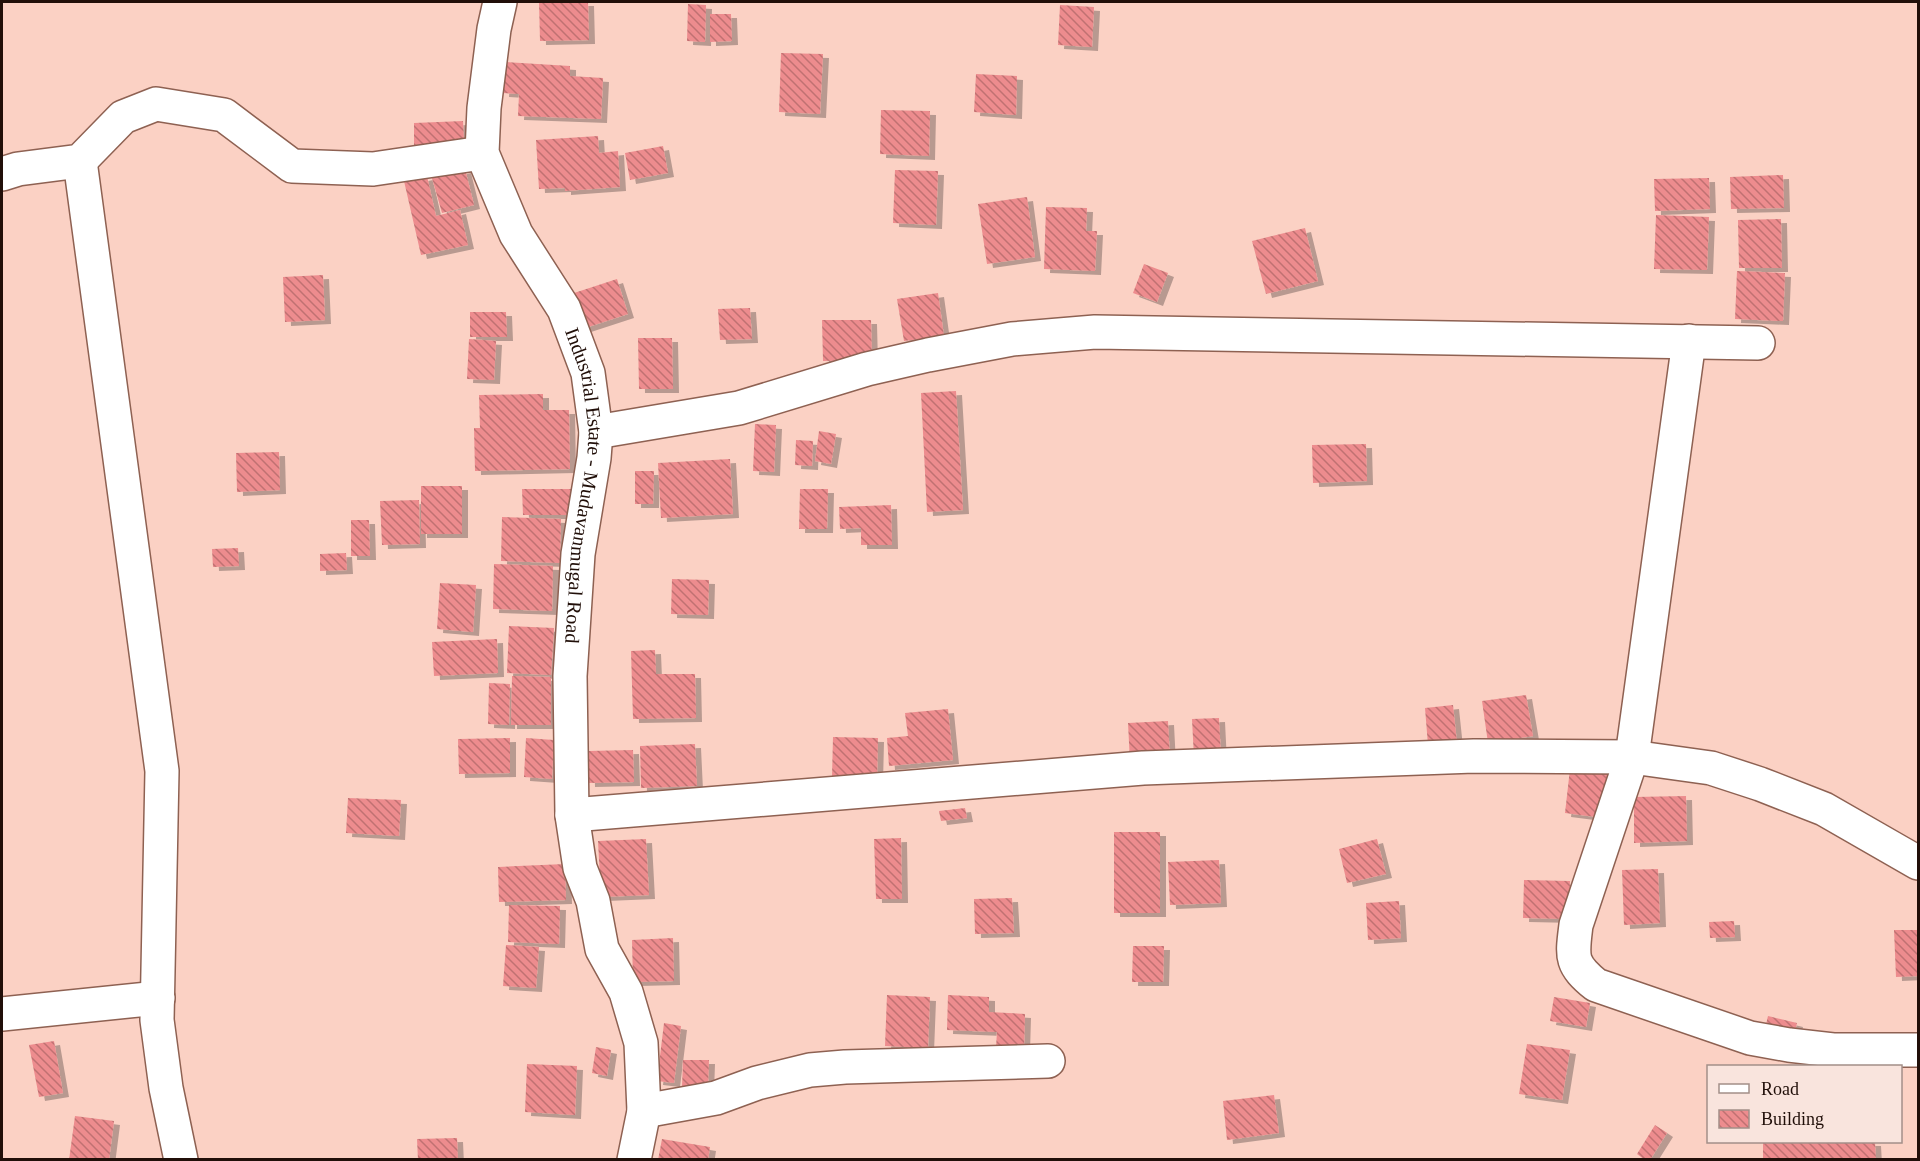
<svg xmlns="http://www.w3.org/2000/svg" width="1920" height="1161" font-family="'Times New Roman',serif">
<style>
.building{fill:url(#building-back-hatch);filter:url(#shadow)}
.lines{fill:none;stroke-linecap:round;stroke-linejoin:round}
.minor-casing{stroke:#8e6152;stroke-width:36}
.minor{stroke:#fff;stroke-width:33}
.labels{text-anchor:middle;dominant-baseline:central;stroke-width:6;stroke-linejoin:round;paint-order:stroke}
.street-label{font-size:20px;fill:#210f09;stroke:#f9e4dd}
</style>
<defs>
<pattern id="building-back-hatch" width="6" height="6" patternUnits="userSpaceOnUse" patternTransform="scale(1.5)"><rect width="6" height="6" fill="#ed8c8e"/><path d="M-1 5l2 2M0 0l6 6M5-1l2 2" fill="none" stroke="#c07172"/></pattern>
<filter id="shadow"><feDropShadow dx="6" dy="4" stdDeviation="0" flood-color="#0004"/></filter>
</defs>
<rect width="100%" height="100%" fill="#fbd1c4"/>
<path class="building" d="M 539,2 L 588,2 L 589,40 L 540,41 Z
M 688,4 L 706,5 L 705,42 L 687,41 Z
M 1060,5 L 1094,7 L 1092,47 L 1058,45 Z
M 710,14 L 731,14 L 732,41 L 710,42 Z
M 781,53 L 823,54 L 820,114 L 779,112 Z
M 505,62 L 570,66 L 570,76 L 603,78 L 601,119 L 518,116 L 519,94 L 503,93 Z
M 976,74 L 1017,76 L 1016,115 L 974,112 Z
M 881,110 L 930,111 L 929,156 L 880,154 Z
M 463,121 L 464,143 L 414,145 L 414,123 Z
M 598,136 L 599,153 L 618,151 L 620,187 L 565,191 L 565,188 L 539,189 L 536,140 Z
M 663,146 L 668,173 L 630,180 L 625,153 Z
M 465,169 L 474,205 L 442,213 L 432,178 Z
M 895,170 L 938,171 L 936,225 L 893,223 Z
M 1783,175 L 1784,208 L 1731,209 L 1730,177 Z
M 427,176 L 436,216 L 460,210 L 468,245 L 421,255 L 404,181 Z
M 1709,178 L 1710,209 L 1655,211 L 1654,179 Z
M 1027,197 L 1035,257 L 987,264 L 978,204 Z
M 1046,207 L 1087,208 L 1086,231 L 1097,231 L 1095,271 L 1044,269 Z
M 1656,215 L 1709,217 L 1707,270 L 1654,269 Z
M 1781,219 L 1782,268 L 1739,268 L 1738,220 Z
M 1305,228 L 1318,281 L 1266,294 L 1252,241 Z
M 1144,264 L 1168,273 L 1157,302 L 1133,293 Z
M 1737,271 L 1785,273 L 1783,321 L 1735,319 Z
M 323,275 L 325,320 L 285,322 L 283,277 Z
M 617,279 L 628,314 L 582,329 L 571,294 Z
M 938,293 L 944,336 L 904,341 L 897,299 Z
M 750,308 L 752,339 L 720,340 L 718,309 Z
M 470,312 L 506,312 L 507,337 L 470,337 Z
M 822,320 L 871,320 L 872,360 L 823,361 Z
M 638,338 L 672,338 L 673,389 L 639,389 Z
M 469,339 L 496,341 L 494,380 L 467,379 Z
M 956,391 L 963,510 L 927,512 L 921,393 Z
M 543,394 L 543,410 L 569,410 L 570,469 L 475,471 L 474,428 L 480,428 L 479,395 Z
M 755,424 L 776,425 L 774,472 L 753,471 Z
M 819,431 L 836,434 L 831,464 L 815,461 Z
M 796,440 L 813,441 L 812,466 L 795,465 Z
M 1366,444 L 1367,481 L 1313,483 L 1312,445 Z
M 279,452 L 280,490 L 237,492 L 236,453 Z
M 730,459 L 733,514 L 661,518 L 658,463 Z
M 635,471 L 654,471 L 653,504 L 635,504 Z
M 421,486 L 462,486 L 462,534 L 421,534 Z
M 522,489 L 572,489 L 572,515 L 523,515 Z
M 800,489 L 828,489 L 827,529 L 799,529 Z
M 419,500 L 420,544 L 382,545 L 380,501 Z
M 891,505 L 892,545 L 861,545 L 861,528 L 840,529 L 839,507 Z
M 502,517 L 561,519 L 560,563 L 501,561 Z
M 351,520 L 369,520 L 370,556 L 351,556 Z
M 238,548 L 239,566 L 213,567 L 212,549 Z
M 346,553 L 347,570 L 320,571 L 320,554 Z
M 494,564 L 553,566 L 552,611 L 493,609 Z
M 672,579 L 709,580 L 708,615 L 671,614 Z
M 440,583 L 476,585 L 473,632 L 437,629 Z
M 509,626 L 554,628 L 551,675 L 507,673 Z
M 497,639 L 498,673 L 434,676 L 432,642 Z
M 655,650 L 656,674 L 695,674 L 696,718 L 633,719 L 631,651 Z
M 512,676 L 551,677 L 551,725 L 511,725 Z
M 489,683 L 510,684 L 509,725 L 488,724 Z
M 1526,695 L 1533,736 L 1488,743 L 1482,701 Z
M 1453,705 L 1457,743 L 1428,745 L 1425,708 Z
M 948,709 L 953,760 L 889,766 L 887,738 L 908,736 L 905,713 Z
M 1219,718 L 1221,758 L 1194,758 L 1192,719 Z
M 1168,721 L 1170,760 L 1130,762 L 1128,723 Z
M 833,737 L 878,738 L 877,779 L 832,777 Z
M 510,738 L 510,773 L 459,774 L 458,739 Z
M 526,738 L 554,740 L 552,779 L 524,777 Z
M 695,744 L 697,786 L 641,788 L 640,746 Z
M 633,750 L 634,782 L 589,783 L 588,751 Z
M 1570,769 L 1610,773 L 1604,818 L 1565,813 Z
M 1686,796 L 1687,841 L 1634,843 L 1634,797 Z
M 348,798 L 401,800 L 399,836 L 346,833 Z
M 965,808 L 967,818 L 941,821 L 939,811 Z
M 1114,832 L 1160,832 L 1160,913 L 1114,913 Z
M 901,838 L 902,899 L 876,899 L 874,839 Z
M 646,839 L 649,895 L 601,897 L 598,841 Z
M 1377,839 L 1386,874 L 1347,883 L 1339,849 Z
M 1219,860 L 1221,903 L 1170,905 L 1168,862 Z
M 565,864 L 566,900 L 499,902 L 498,867 Z
M 1658,869 L 1660,923 L 1624,925 L 1622,870 Z
M 1524,880 L 1570,881 L 1569,919 L 1523,918 Z
M 1012,898 L 1014,933 L 975,934 L 974,899 Z
M 1399,901 L 1401,938 L 1368,940 L 1366,903 Z
M 509,905 L 560,906 L 559,944 L 508,942 Z
M 1734,921 L 1735,937 L 1710,938 L 1709,922 Z
M 1894,930 L 1918,930 L 1918,976 L 1896,977 Z
M 673,938 L 674,981 L 633,982 L 632,940 Z
M 506,945 L 539,947 L 536,988 L 503,986 Z
M 1133,946 L 1164,946 L 1163,982 L 1132,982 Z
M 887,995 L 930,997 L 928,1048 L 885,1046 Z
M 948,995 L 989,997 L 989,1012 L 1025,1014 L 1024,1048 L 996,1047 L 997,1032 L 947,1030 Z
M 1554,997 L 1590,1003 L 1586,1027 L 1550,1021 Z
M 1768,1016 L 1797,1023 L 1793,1040 L 1764,1033 Z
M 664,1023 L 681,1026 L 674,1083 L 657,1081 Z
M 54,1041 L 63,1093 L 39,1097 L 29,1045 Z
M 1527,1044 L 1570,1050 L 1562,1100 L 1519,1094 Z
M 596,1047 L 611,1050 L 607,1076 L 592,1073 Z
M 683,1060 L 709,1060 L 708,1088 L 682,1087 Z
M 527,1064 L 577,1066 L 575,1115 L 525,1112 Z
M 1274,1095 L 1279,1133 L 1227,1140 L 1223,1101 Z
M 75,1116 L 114,1121 L 109,1160 L 69,1160 Z
M 1655,1125 L 1667,1133 L 1650,1160 L 1645,1160 L 1637,1154 Z
M 457,1138 L 458,1160 L 418,1160 L 417,1139 Z
M 662,1139 L 710,1147 L 708,1160 L 658,1160 Z
M 1763,1142 L 1875,1142 L 1876,1160 L 1763,1160 Z"/>
<g class="lines">
<g class="minor-casing">
<g id="minor">
<path id="s1" d="M 500,2 L 494,29 L 484,108 L 482,153 L 516,234 L 564,309 L 588,373 L 596,432 L 594,458 L 578,554 L 570,676 L 572,815 L 580,868 L 593,901 L 602,949 L 626,992 L 641,1043 L 644,1111 L 634,1160"/>
<path d="M 80,161 L 162,771 L 157,1020 L 166,1088 L 181,1160"/>
<path d="M 2,174 L 18,169 L 80,161 L 123,117 L 156,104 L 224,115 L 292,166 L 373,169 L 482,153"/>
<path d="M 1689,341 L 1632,757 L 1576,925 C 1572,957 1570,964 1596,985 L 1750,1038 L 1789,1045 L 1833,1050 L 1918,1050"/>
<path d="M 596,432 L 739,408 L 867,369 L 928,355 L 1012,339 L 1095,332 L 1758,343"/>
<path d="M 572,815 L 1143,768 L 1474,756 L 1632,757 L 1711,768 L 1760,784 L 1824,809 L 1918,863"/>
<path d="M 2,1014 L 158,998"/>
<path d="M 644,1111 L 716,1098 L 757,1083 L 810,1070 L 845,1067 L 1048,1061"/>
</g>
</g>
<use href="#minor" class="minor"/>
</g>
<g class="labels">
<g class="street-label">
<text stroke="none"><textPath href="#s1" startOffset="510">Industrial Estate - Mudavanmugal Road</textPath></text>
</g>
</g>
<rect width="1920" height="1161" fill="none" stroke="#210f09" stroke-width="6"/>
<rect x="1707" y="1065" width="195" height="78" fill="#f9e4dd" stroke="#a38f88" stroke-width="1.5"/>
<rect x="1719" y="1084" width="30" height="9" fill="#ffffff" stroke="#a38f88" stroke-width="1.5"/>
<text x="1761" y="1095" font-size="18" fill="#210f09">Road</text>
<rect x="1719" y="1110" width="30" height="18" fill="url(#building-back-hatch)" stroke="#a38f88" stroke-width="1.5"/>
<text x="1761" y="1125" font-size="18" fill="#210f09">Building</text>
</svg>
